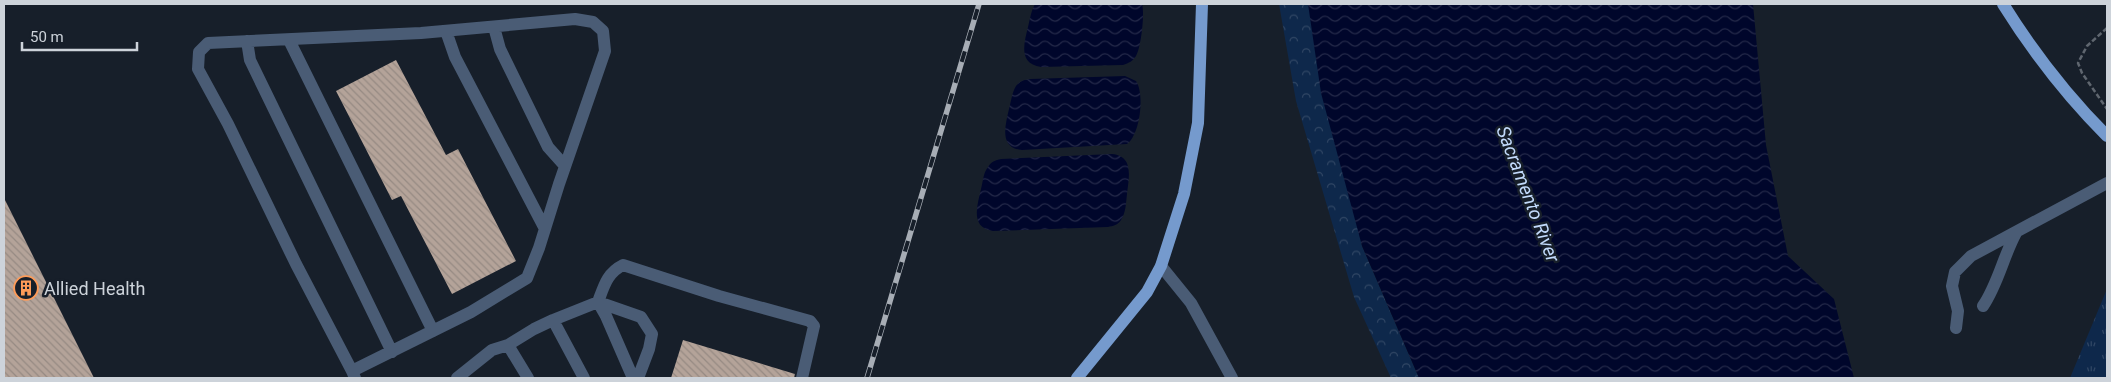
<svg xmlns="http://www.w3.org/2000/svg" width="2111" height="382" font-family="Roboto,sans-serif">
<style>
.grass{fill:url(#grass-tufts)}
.forest{fill:url(#forest-crowns)}
.water{fill:url(#water-waves)}
.building{fill:url(#building-back-hatch)}
.lines{fill:none;stroke-linecap:round;stroke-linejoin:round}
.path{stroke:#5f666f;stroke-width:2.5;stroke-dasharray:5 2.5;stroke-linecap:butt}
.minor{stroke:#4a5c75;stroke-width:12}
.major{stroke:#759acd;stroke-width:12}
.rail-casing{stroke:#a7adb5;stroke-width:5.5}
.rail{stroke:#171f2a;stroke-width:4;stroke-dasharray:11;stroke-linecap:butt}
.labels{text-anchor:middle;dominant-baseline:central;stroke-width:5;stroke-linejoin:round;paint-order:stroke}
.poi-label{font-size:18px;fill:#cdd3da;stroke:#171f2a;text-anchor:start}
.water-label{font-size:19px;font-style:italic;fill:#c2dafb;stroke:#171f2a}
</style>
<defs>
<pattern id="grass-tufts" width="24" height="20" patternUnits="userSpaceOnUse" patternTransform="scale(1.25)"><rect width="24" height="20" fill="#0e284b"/><path d="M3 7l-1-3M5 7V3M7 7l1-3M15 17l-1-3M17 17v-4M19 17l1-3" fill="none" stroke="#304664"/></pattern>
<pattern id="forest-crowns" width="20" height="18" patternUnits="userSpaceOnUse" patternTransform="scale(1.25)"><rect width="20" height="18" fill="#0e284b"/><path d="M2 6a3 3 0 1 1 6 0M12 15a3 3 0 1 1 6 0" fill="none" stroke="#304664"/></pattern>
<pattern id="water-waves" width="16" height="10" patternUnits="userSpaceOnUse" patternTransform="scale(1.25)"><rect width="16" height="10" fill="#00062b"/><path d="M0 5q4-4 8 0t8 0" fill="none" stroke="#242949"/></pattern>
<pattern id="building-back-hatch" width="6" height="6" patternUnits="userSpaceOnUse" patternTransform="scale(1.25)"><rect width="6" height="6" fill="#b4a399"/><path d="M-1 5l2 2M0 0l6 6M5-1l2 2" fill="none" stroke="#968a83"/></pattern>
</defs>
<rect width="100%" height="100%" fill="#171f2a"/>
<path class="grass" d="M 2107,289 L 2107,378 L 2070,378 Z"/>
<path class="forest" d="M 1279,4 L 1322,4 L 1362,246 L 1419,378 L 1391,378 L 1354,297 L 1296,101 Z"/>
<path class="water" d="M 1035,4 L 1142,4 C 1145,13 1141,48 1136,56 C 1133,61 1129,63 1123,65 L 1041,67 C 1018,64 1024,43 1028,27 C 1030,19 1031,11 1035,4 Z
M 1308,4 L 1753,4 L 1766,145 L 1788,256 L 1834,299 L 1854,378 L 1419,378 L 1362,246 L 1321,93 Z
M 1125,76 L 1136,81 C 1145,94 1140,135 1127,144 L 1022,150 C 999,148 1005,126 1009,109 C 1011,102 1012,92 1016,86 C 1020,81 1024,80 1030,79 Z
M 1112,154 C 1134,156 1129,177 1127,194 C 1126,202 1126,213 1121,220 C 1118,225 1113,226 1108,227 L 993,231 C 970,228 977,206 981,189 C 983,182 983,173 988,167 C 991,162 995,160 1001,159 Z"/>
<path class="building" d="M 396,60 L 446,155 L 458,149 L 516,261 L 452,294 L 401,196 L 392,200 L 336,91 Z
M 4,198 L 94,378 L 4,378 Z
M 683,340 L 795,374 L 794,378 L 671,378 Z"/>
<g class="lines">
<path class="path" d="M 2107,28 L 2087,46 L 2078,63 L 2082,73 L 2107,109"/>
<path class="minor" d="M 494,27 L 500,49 L 548,147 L 565,166
M 446,31 L 455,57 L 545,229
M 289,40 L 433,331
M 247,41 L 250,60 L 392,352
M 1161,266 L 1191,303 L 1232,378
M 1983,306 C 1998,284 2003,257 2016,233
M 553,320 L 584,378
M 1956,328 L 1958,311 L 1952,286 L 1955,272 L 1971,256 L 2107,183
M 508,345 L 528,378
M 352,371 L 471,312 L 527,278 L 539,248 L 559,184 L 605,51 L 603,31 L 593,22 L 575,19 L 421,33 L 208,43 L 199,52 L 198,69 L 228,124 L 296,264 L 352,371 L 355,378
M 457,378 L 492,350 L 508,345 L 534,329 L 553,320 L 598,302 L 606,316 L 633,378
M 638,378 L 649,349 L 652,334 L 641,317 L 598,302 C 604,286 607,273 623,265 L 719,296 L 810,321 L 814,326 L 802,378"/>
<path class="major" d="M 2003,4 C 2033,52 2067,96 2107,136
M 1077,378 L 1147,292 L 1161,266 L 1184,194 L 1198,123 L 1202,4"/>
<g class="rail-casing">
<path id="rail" d="M 867,378 L 979,4"/>
</g>
<use href="#rail" class="rail"/>
</g>
<defs>
<g id="building-ring" transform="scale(1.25)"><circle r="9.5" fill="#171f2a" stroke="#fe9b58" stroke-width="1.5"/><path d="M-4-6H4V6H1V3H-1V6H-4ZM-2.5-4.3h1.7v1.8h-1.7ZM.8-4.3h1.7v1.8H.8ZM-2.5-1h1.7V.8h-1.7ZM.8-1h1.7V.8H.8Z" fill="#fe9b58"/></g>
</defs>
<g fill-rule="evenodd">
<use href="#building-ring" x="26" y="288"/>
</g>
<g class="labels">
<g class="poi-label">
<text x="44" y="288">Allied Health</text>
</g>
<g class="water-label">
<text transform="translate(1528 194) rotate(69)">Sacramento River</text>
</g>
</g>
<rect width="2111" height="382" fill="none" stroke="#cdd3da" stroke-width="10"/>
<path d="M22 42v8h115v-8" fill="none" stroke="#cdd3da" stroke-width="2.5"/>
<text x="30" y="42" font-size="15" fill="#cdd3da" stroke="#171f2a" stroke-width="4" paint-order="stroke">50 m</text>
</svg>
